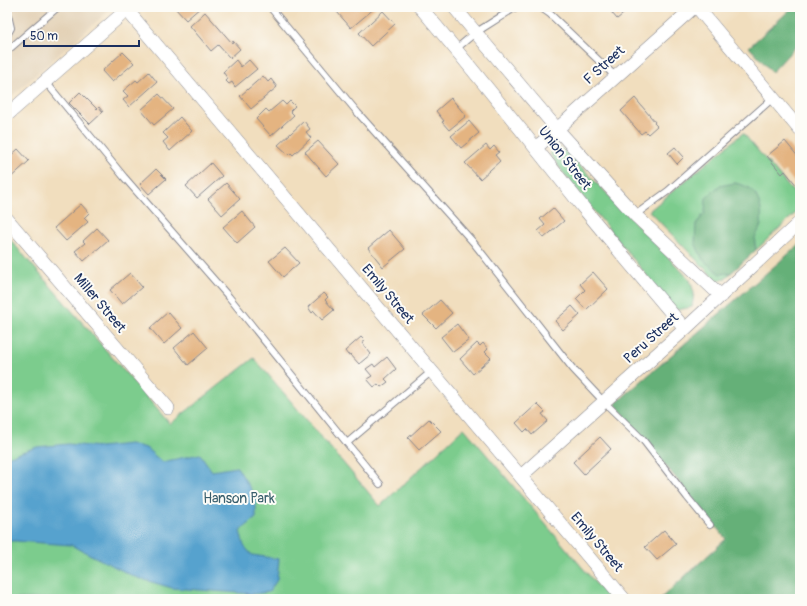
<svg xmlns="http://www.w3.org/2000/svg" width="807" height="606" font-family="Pangolin,sans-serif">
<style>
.built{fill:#e3d1b6}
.green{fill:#7ccc8d;stroke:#4c7e76}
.forest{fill:#65b078;stroke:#40706b}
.water{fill:#56a2ce;stroke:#386896}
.building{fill:#e4b481}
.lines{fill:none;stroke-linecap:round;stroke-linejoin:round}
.lane-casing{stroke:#86868e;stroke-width:8}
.street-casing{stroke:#86868e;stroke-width:14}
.lane{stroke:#fff;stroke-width:6}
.street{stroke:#fff;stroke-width:13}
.labels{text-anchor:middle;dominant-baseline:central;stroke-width:4;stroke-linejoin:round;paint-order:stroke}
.street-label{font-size:14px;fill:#1b2f5e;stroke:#fdfcf7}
.park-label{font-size:14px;fill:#385e6c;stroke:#fdfcf7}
</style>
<rect width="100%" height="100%" fill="#fdfcf7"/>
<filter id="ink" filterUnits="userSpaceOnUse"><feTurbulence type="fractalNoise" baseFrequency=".025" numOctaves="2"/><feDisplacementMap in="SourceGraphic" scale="8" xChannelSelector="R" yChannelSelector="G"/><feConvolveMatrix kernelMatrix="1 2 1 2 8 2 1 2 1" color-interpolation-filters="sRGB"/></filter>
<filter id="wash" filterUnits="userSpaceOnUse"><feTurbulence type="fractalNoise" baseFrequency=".012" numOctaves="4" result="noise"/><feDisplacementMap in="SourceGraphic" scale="16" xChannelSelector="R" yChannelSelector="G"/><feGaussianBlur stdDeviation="0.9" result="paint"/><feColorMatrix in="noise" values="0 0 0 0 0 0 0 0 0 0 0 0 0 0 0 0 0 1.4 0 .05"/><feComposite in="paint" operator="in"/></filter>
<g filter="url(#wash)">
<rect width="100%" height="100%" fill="#f1debe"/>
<path class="built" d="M 7,7 L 113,7 L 7,100 Z"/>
<path class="green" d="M 743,133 L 800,200 L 800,209 L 756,250 L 754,239 L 761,225 L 756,196 L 747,187 L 735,183 L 705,213 L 696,224 L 720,274 L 731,273 L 725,279 L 717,281 L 649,211 Z
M 557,146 L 569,154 L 690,280 L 694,293 L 692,307 L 677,310 L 661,293 L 564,174 L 550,154 L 552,148 Z
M 7,236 L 170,424 L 254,358 L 380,506 L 464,428 L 609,599 L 7,599 Z"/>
<path class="forest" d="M 793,7 L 800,7 L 800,42 L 772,72 L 749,47 Z
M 735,183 C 738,184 744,185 747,187 C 759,193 763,211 761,223 C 759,236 752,233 756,250 L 731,273 L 720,274 L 703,260 L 695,243 L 696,224 L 705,213 L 706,198 L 719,186 Z
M 800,244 L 800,599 L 660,599 L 726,539 L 615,404 Z"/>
<path class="water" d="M 68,444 L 100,447 L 130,444 L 146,448 L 162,462 L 200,454 L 212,471 L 237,467 L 256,498 L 256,518 L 240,531 L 244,546 L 252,555 L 279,559 L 277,580 L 269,592 L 254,594 L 172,588 L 135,577 L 71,545 L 16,541 L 7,541 L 7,457 L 37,447 Z"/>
<g id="blocks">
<path class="building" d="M 174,7 L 201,7 L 186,20 Z
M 343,7 L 376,7 L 351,28 L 337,12 Z
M 607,7 L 632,7 L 617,19 Z
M 383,11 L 395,24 L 371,46 L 359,33 Z
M 205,12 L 232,43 L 233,41 L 240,49 L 230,58 L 218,45 L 211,51 L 190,26 Z
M 123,52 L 134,63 L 112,82 L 102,71 Z
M 236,60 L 241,67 L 249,60 L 257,69 L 235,87 L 232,82 L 229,84 L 226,81 L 228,79 L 223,72 Z
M 149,72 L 157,82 L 129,107 L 123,100 L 128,96 L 123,91 L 136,80 L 138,82 Z
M 263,76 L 268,82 L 271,79 L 277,87 L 251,109 L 240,96 Z
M 80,92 L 97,109 L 99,107 L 103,112 L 90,124 L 69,103 Z
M 159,94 L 173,109 L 154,125 L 141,110 Z
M 451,98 L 466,116 L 449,130 L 442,122 L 444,121 L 436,111 Z
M 635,98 L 655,122 L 654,123 L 657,126 L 648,134 L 645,131 L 641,134 L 621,111 Z
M 282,101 L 286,105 L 290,101 L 295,106 L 290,111 L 294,115 L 271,136 L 256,119 L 266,109 L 269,112 Z
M 180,117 L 192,131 L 170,151 L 163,142 L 168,138 L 163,133 Z
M 304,121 L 310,129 L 306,132 L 311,138 L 293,155 L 291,153 L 289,155 L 278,145 Z
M 469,121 L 479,133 L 461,148 L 451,136 Z
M 318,141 L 339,164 L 326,176 L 305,152 Z
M 785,141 L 800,159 L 800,185 L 798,187 L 785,171 L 782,174 L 767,156 Z
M 486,145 L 490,150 L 494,146 L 499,152 L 495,155 L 500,161 L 480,179 L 465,163 Z
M 675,147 L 684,157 L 677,164 L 668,153 Z
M 18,149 L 29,161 L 7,181 L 7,159 Z
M 211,163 L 222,176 L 197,198 L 186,186 Z
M 156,169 L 166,179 L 149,194 L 140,184 Z
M 226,183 L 240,199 L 222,215 L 208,199 Z
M 81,204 L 89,213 L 84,218 L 88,222 L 66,241 L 54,228 Z
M 553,208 L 564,221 L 544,238 L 538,231 L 545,225 L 540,219 Z
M 242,211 L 255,227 L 237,243 L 223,227 Z
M 97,228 L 108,240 L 84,261 L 75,251 L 85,243 L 83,241 Z
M 389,230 L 405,249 L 383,267 L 368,248 Z
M 285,248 L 299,263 L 283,277 L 269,261 Z
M 593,272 L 608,289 L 586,310 L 576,299 L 585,290 L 580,284 Z
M 130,273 L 142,287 L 122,304 L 110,290 Z
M 324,293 L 328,297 L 325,300 L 334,310 L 322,320 L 314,311 L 312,313 L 308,307 Z
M 440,300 L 452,313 L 436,328 L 423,315 Z
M 572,306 L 580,315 L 563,330 L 555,321 Z
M 168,312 L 182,328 L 164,344 L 150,328 Z
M 457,324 L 469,340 L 453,352 L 441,337 Z
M 194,331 L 208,348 L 188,365 L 174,348 Z
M 361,337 L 365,341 L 362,343 L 371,354 L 359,364 L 350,354 L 348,355 L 345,351 Z
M 477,343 L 480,346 L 483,343 L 488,349 L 485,352 L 491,358 L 473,374 L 460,359 Z
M 387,357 L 396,369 L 385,379 L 388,382 L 381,387 L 378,384 L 374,387 L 367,379 L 372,376 L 366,369 L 373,364 L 375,367 Z
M 537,404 L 545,412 L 542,414 L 548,421 L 532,435 L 527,429 L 524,432 L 516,423 Z
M 429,419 L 441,431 L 419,450 L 408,438 Z
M 600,437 L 611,449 L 584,474 L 573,462 Z
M 664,530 L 676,544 L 657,560 L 645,547 Z"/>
</g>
</g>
<g filter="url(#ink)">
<use href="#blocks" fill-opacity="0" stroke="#86868e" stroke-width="1"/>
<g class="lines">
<g class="lane-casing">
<path id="lane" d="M 270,7 L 358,113 L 473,242 L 573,369 L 604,402 L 643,440 L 687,497 L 710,525
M 540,7 L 550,14 L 616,77
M 7,11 L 11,28 L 7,35
M 456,49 L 475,33 L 516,7
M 7,51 L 58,7
M 45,81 L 124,177 L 229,297 L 380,484
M 635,215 L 668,191 L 773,98
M 347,443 L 432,371"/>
</g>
<g class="street-casing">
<path id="street" d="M 420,7 C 477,73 531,143 586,211 C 619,251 652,290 685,329
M 454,7 L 557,129 L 635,215 L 721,296
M 697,7 L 800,130
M 127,10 L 624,599
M 7,115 L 130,7
M 537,147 L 694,7
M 7,219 L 168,408
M 521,476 L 685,329 L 800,222"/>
</g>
<use href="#lane" class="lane"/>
<use href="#street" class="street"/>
</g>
</g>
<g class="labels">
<g class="street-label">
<text transform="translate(604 65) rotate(-42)">F Street</text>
<text transform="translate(565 158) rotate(52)">Union Street</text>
<text transform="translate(388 294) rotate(50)">Emily Street</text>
<text transform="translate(100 303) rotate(50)">Miller Street</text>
<text transform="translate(651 338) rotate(-42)">Peru Street</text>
<text transform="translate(597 542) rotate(50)">Emily Street</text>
</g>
<g class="park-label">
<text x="239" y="498">Hanson Park</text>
</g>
</g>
<rect width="807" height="606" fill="none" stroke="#fdfcf7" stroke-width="24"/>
<path d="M24 40v6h115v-6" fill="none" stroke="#1b2f5e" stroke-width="2"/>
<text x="30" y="40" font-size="12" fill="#1b2f5e" stroke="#fdfcf7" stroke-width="3" paint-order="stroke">50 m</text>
</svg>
